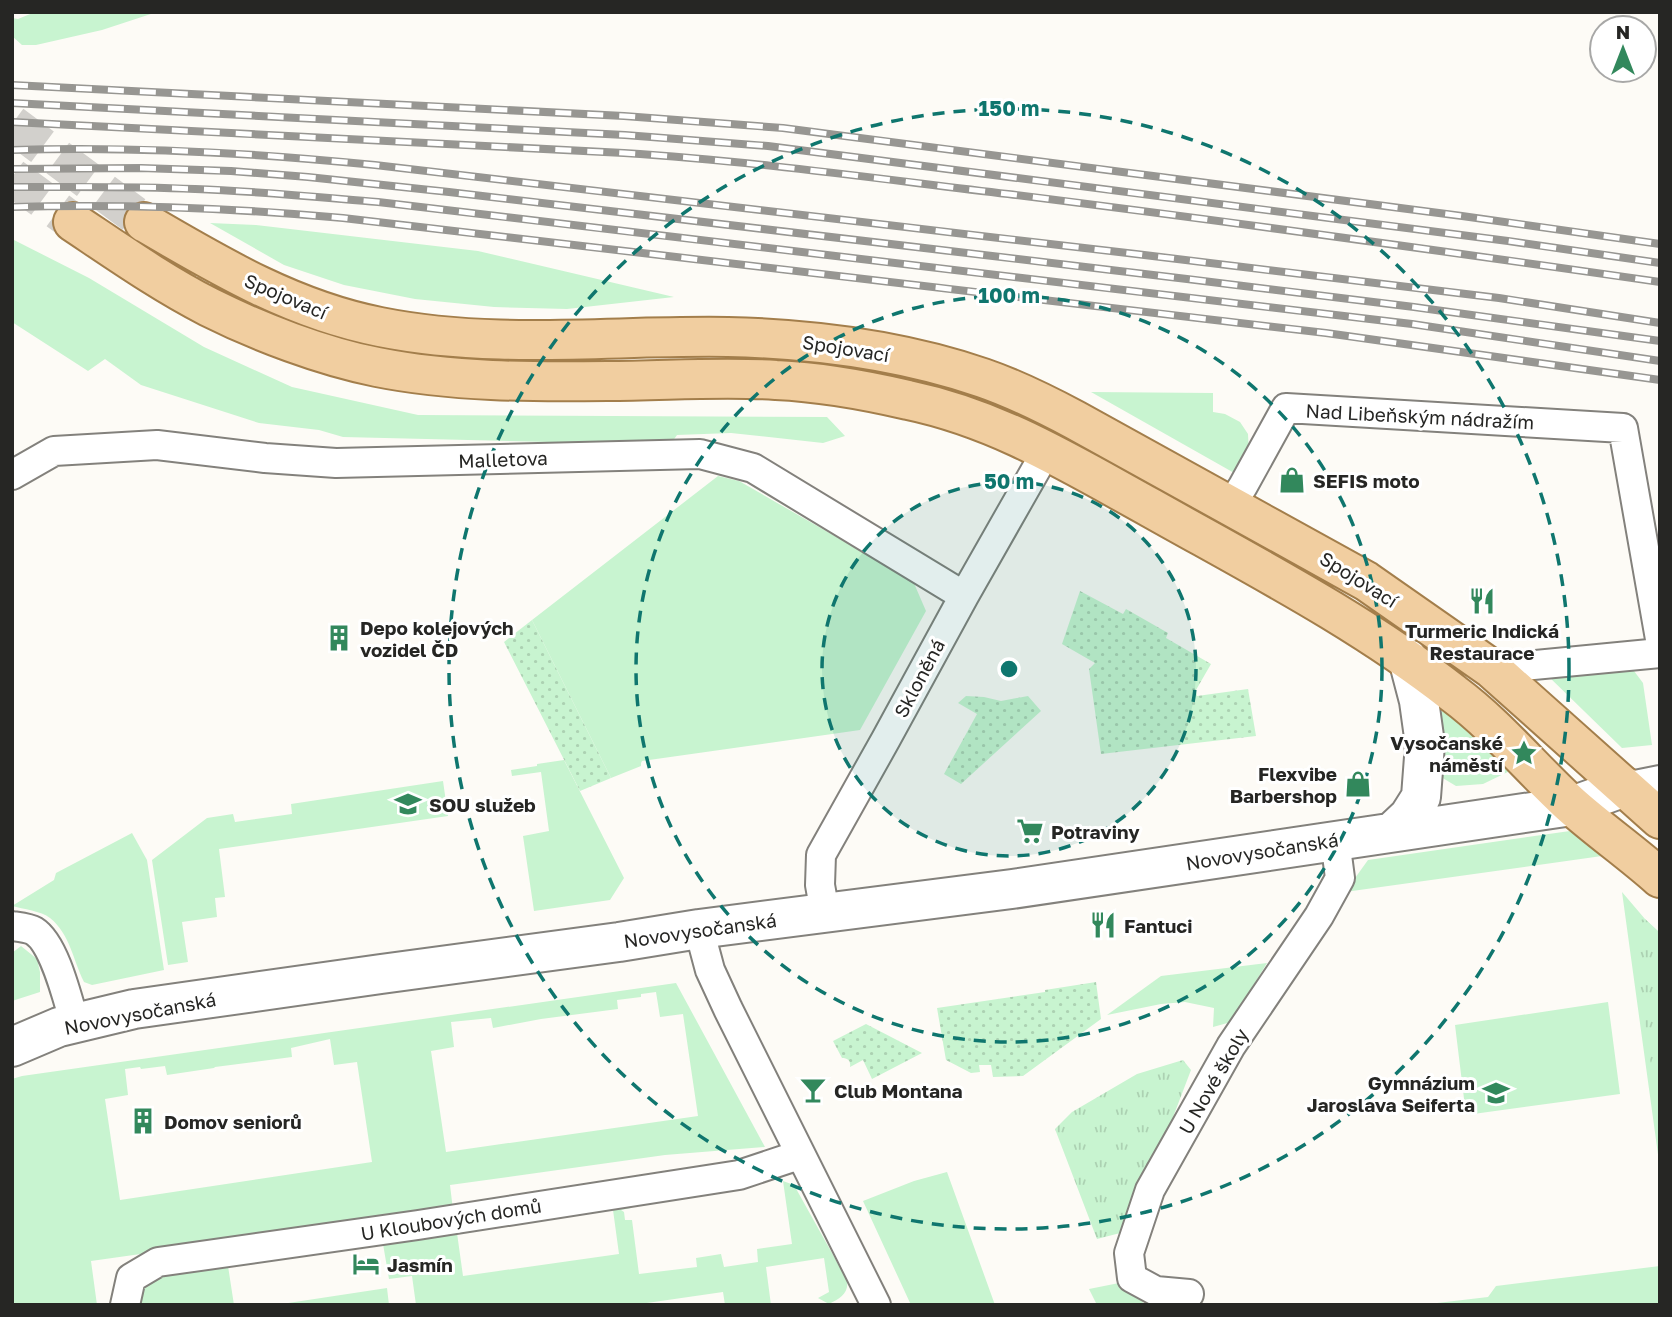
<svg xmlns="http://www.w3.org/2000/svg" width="1672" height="1317" font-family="'Golos Text',sans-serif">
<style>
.grass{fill:#c8f4d0;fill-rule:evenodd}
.park{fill:url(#park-tufts)}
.garden{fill:url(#garden-dots)}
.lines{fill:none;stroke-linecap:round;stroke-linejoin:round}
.primary-tunnel{stroke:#d2d0cc;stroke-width:38;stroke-dasharray:38 19;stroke-linecap:butt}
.street-casing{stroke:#83817c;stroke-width:32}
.secondary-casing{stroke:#83817c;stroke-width:42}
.primary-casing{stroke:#a37e4b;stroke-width:42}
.street{stroke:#fff;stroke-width:28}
.secondary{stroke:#fff;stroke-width:38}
.primary{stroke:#f1cea0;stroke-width:38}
.rail-casing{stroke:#979692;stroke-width:8}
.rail{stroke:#fff;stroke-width:5;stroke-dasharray:16;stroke-linecap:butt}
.ring{fill:none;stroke:#0f766e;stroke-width:3.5;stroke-dasharray:12 9}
.labels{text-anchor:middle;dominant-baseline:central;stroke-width:6;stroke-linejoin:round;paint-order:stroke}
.street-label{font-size:19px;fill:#262624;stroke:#fff}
.poi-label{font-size:19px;font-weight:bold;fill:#262624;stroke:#fff;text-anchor:start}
.centre{fill:#0f766e;stroke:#fff;stroke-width:3.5}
.ring-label{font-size:21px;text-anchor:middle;font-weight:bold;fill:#0f766e;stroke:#fff;stroke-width:6;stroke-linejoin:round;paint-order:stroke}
</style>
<defs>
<pattern id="park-tufts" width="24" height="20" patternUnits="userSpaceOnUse" patternTransform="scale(1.75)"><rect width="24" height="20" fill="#c8f4d0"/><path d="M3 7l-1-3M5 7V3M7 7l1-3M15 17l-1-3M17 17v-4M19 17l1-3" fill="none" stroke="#acd1b2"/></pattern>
<pattern id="garden-dots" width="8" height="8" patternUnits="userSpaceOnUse" patternTransform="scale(1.75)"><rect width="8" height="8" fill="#c8f4d0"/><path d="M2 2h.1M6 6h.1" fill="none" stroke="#acd1b2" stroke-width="1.8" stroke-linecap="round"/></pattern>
</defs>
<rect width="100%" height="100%" fill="#fdfbf6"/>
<path class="grass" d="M 35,12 L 157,12 L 102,30 L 36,45 L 22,45 L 12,36 L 12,18 L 18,19 Z
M 210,223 L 256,225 L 478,251 L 674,297 L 567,309 L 494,307 L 415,299 L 344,285 L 284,265 Z
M 12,239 L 89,278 L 204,347 L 292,387 L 418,415 L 827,417 L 845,436 L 823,443 L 731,433 L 677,435 L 670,445 L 343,437 L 319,430 L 259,423 L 141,385 L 105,359 L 88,371 L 12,322 Z
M 1091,392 L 1213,393 L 1213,412 L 1225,414 L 1240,422 L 1248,434 L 1249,454 L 1236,474 Z
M 718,476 L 739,481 L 913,581 L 926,611 L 860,730 L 642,761 L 641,763 L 641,766 L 611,778 L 532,620 Z
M 1631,667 L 1643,683 L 1652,745 L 1622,748 L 1546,674 Z
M 1448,710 L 1514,769 L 1483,784 L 1456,786 L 1436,774 L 1435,713 Z
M 564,760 L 624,878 L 610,900 L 534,911 L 523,836 L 549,831 L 541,772 L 512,776 L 511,770 L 537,766 L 537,764 Z
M 443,781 L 448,816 L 219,849 L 225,897 L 215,898 L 217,917 L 182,922 L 188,962 L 168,965 L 152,860 L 207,818 L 233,814 L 235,822 L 292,814 L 291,804 Z
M 1577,830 L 1609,855 L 1345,892 L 1368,860 Z
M 132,833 L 147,860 L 164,970 L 92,985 L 84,982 C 73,960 70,934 50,918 C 41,911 23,909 12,906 L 54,880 L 56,873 Z
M 1622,892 L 1645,919 L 1660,933 L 1660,1169 Z
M 21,946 L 37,959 L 40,972 L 40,992 L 12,1001 L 12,953 Z
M 1267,963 L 1231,1022 L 1213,1027 L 1214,1008 L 1185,1002 L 1161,1004 L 1107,1015 L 1161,976 Z
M 676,983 L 765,1147 L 665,1155 L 450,1185 L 453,1210 L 91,1261 L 97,1305 L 12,1305 L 12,1079 L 22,1076 ZM 656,992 L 660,1017 L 683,1014 L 698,1116 L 446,1152 L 431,1051 L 454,1047 L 451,1022 L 491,1018 L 493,1028 L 541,1019 L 618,1009 L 617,1000 L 641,997 L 641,994 ZM 330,1039 L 334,1065 L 357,1062 L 372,1162 L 120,1200 L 105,1099 L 128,1095 L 125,1069 L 140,1067 L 141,1069 L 165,1066 L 167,1075 L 214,1068 L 215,1067 L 292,1057 L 291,1048 Z
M 1608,1002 L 1620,1094 L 1466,1115 L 1455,1025 Z
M 947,1172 L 995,1305 L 911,1305 L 863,1201 L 914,1181 Z
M 783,1181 L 794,1185 L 847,1280 C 849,1294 840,1298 829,1304 L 818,1298 L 829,1292 L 824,1258 L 766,1267 L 771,1305 L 725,1305 L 723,1292 L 633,1305 L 416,1305 L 412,1276 L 389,1279 L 383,1244 L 228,1266 L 234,1305 L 134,1305 L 140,1287 L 157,1273 L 625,1203 L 631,1208 L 621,1210 L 624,1212 L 625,1220 L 632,1220 L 639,1274 L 697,1267 L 696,1258 L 721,1254 L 724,1267 L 758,1262 L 757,1249 L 792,1244 ZM 613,1210 L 619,1254 L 463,1276 L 457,1233 Z
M 1660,1266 L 1660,1305 L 1420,1305 L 1488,1297 L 1496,1286 Z
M 1119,1283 L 1146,1305 L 1097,1305 L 1089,1289 Z
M 387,1288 L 389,1305 L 268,1305 L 275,1305 Z"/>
<path class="park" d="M 1645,919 L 1660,933 L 1660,1109 L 1657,1109 L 1631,922 Z
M 1183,1060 L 1191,1070 L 1144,1193 L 1124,1232 L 1097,1239 L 1055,1129 L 1072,1112 L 1137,1074 Z"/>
<path class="garden" d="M 1080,591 L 1123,614 L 1126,609 L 1168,633 L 1166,638 L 1211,664 L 1196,690 L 1197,696 L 1248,689 L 1256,736 L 1101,754 L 1089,669 L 1095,663 L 1062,644 Z
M 532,620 L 611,778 L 580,791 L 504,642 Z
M 966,696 L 984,697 L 1001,701 L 1028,696 L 1041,711 L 961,784 L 944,774 L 977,714 L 958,703 Z
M 1096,982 L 1101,1019 L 1023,1076 L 993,1077 L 991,1065 L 979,1065 L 980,1072 L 971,1073 L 946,1060 L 937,1008 L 1045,992 L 1045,990 Z
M 866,1024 L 922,1053 L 872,1079 L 863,1060 L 850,1067 C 851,1061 848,1058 842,1058 L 833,1041 Z"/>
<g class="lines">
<path class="primary-tunnel" d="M 12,124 L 144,222
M 12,177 L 73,222"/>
<g class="street-casing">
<path id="street" d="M 12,475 L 54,451 L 157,445 L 265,458 L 336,463 L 700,454 L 753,468 L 964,596
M 1231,505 L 1243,486 L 1286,408 L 1623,428 L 1660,639
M 1492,669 L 1660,653
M 1625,787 L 1660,780
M 825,913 L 820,885 L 821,855 L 886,739 L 964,596 L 1047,450
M 12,926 C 19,927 29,928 34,931 C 55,944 68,1001 75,1024
M 699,929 L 710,970 L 728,1009 L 876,1305
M 1189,1294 L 1156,1291 L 1132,1278 L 1129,1253 L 1150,1190 L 1231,1046 L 1319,916 L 1340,878 L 1335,840
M 125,1305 L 131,1278 L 158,1262 L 418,1225 L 739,1175 L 799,1155"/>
</g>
<g class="secondary-casing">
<path id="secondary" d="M 1393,831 L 1409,816 L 1421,797 L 1425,744 L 1419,701 L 1408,659
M 12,1047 L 59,1027 L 134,1009 L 381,974 L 619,942 L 699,929 L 1012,889 L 1572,806 L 1625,787"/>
</g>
<g class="primary-casing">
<path id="primary" d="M 73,222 C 118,252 162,283 209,307 C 259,332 322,356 377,367 C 452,382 531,382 607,381 C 664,381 720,376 776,380 C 821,382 865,390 908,400 C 999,419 1071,464 1151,508 C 1254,566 1361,621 1454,694 C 1497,726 1531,768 1570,804 C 1599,830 1631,852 1660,878
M 144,222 C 219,266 293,310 380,327 C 495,350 612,335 728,337 C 815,339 901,350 983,378 C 1015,389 1045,404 1075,420 L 1366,581 L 1492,669 L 1660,819"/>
</g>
<use href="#street" class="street"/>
<use href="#secondary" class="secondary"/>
<use href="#primary" class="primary"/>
<g class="rail-casing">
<path id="rail" d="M 12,85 L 624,116 L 783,128 L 1462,216 L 1660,244
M 12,103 L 625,135 L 768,146 L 1508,241 L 1660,263
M 12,122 L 624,153 C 753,161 880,179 1008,194 C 1226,221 1443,251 1660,282
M 12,150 C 134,146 255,153 375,165 L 1136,254 L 1499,298 L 1660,323
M 12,169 L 141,168 L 231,171 L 308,177 L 449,192 L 1187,279 L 1414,307 L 1660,341
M 12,187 C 73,187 134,186 195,189 C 256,191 317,197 378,202 L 1412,324 L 1660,361
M 12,207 C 123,204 233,208 343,218 L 1326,333 L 1660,380"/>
</g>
<use href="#rail" class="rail"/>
</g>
<circle cx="1009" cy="669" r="187" fill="#0f766e" fill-opacity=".12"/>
<g class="ring">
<circle cx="1009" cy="669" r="187"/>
<circle cx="1009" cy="669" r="373"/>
<circle cx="1009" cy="669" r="560"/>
</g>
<defs>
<g id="shop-bare" transform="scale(2.1)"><path d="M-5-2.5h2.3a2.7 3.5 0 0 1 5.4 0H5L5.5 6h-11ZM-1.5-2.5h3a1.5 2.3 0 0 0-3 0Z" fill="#32885c" stroke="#fff" stroke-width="2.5" paint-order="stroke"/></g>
<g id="restaurant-bare" transform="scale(2.1)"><path d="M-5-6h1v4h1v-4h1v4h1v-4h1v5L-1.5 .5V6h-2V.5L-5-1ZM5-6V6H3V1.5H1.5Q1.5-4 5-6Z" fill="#32885c" stroke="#fff" stroke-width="2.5" paint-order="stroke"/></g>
<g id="building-bare" transform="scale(2.1)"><path d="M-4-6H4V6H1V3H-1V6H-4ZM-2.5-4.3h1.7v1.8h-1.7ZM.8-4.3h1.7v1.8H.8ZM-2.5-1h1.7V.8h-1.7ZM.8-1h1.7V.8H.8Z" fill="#32885c" stroke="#fff" stroke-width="2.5" paint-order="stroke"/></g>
<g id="sight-bare" transform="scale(2.1)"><path d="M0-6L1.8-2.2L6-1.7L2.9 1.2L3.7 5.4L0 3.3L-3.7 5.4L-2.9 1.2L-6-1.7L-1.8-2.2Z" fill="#32885c" stroke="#fff" stroke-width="2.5" paint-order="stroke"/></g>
<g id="university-bare" transform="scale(2.1)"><path d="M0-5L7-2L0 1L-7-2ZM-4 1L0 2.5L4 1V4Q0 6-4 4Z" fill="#32885c" stroke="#fff" stroke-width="2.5" paint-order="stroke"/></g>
<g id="supermarket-bare" transform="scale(2.1)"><path d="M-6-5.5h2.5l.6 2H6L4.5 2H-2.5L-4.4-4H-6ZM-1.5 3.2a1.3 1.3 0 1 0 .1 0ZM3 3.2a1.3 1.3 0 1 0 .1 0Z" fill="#32885c" stroke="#fff" stroke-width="2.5" paint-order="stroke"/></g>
<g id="bar-bare" transform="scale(2.1)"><path d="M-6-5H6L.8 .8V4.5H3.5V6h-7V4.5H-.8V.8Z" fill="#32885c" stroke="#fff" stroke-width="2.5" paint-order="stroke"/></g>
<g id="school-bare" transform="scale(2.1)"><path d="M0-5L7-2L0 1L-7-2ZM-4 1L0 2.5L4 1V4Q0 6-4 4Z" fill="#32885c" stroke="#fff" stroke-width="2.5" paint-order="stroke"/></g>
<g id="hotel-bare" transform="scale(2.1)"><path d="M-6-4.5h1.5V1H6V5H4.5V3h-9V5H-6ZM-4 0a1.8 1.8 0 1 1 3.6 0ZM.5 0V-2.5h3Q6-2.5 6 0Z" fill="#32885c" stroke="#fff" stroke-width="2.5" paint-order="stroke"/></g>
</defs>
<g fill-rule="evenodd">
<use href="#shop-bare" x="1292" y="480"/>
<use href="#restaurant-bare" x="1482" y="601"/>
<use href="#building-bare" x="339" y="638"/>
<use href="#sight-bare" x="1524" y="753"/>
<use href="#shop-bare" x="1358" y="784"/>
<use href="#university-bare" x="408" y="804"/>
<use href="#supermarket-bare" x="1030" y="831"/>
<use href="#restaurant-bare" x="1103" y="925"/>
<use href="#bar-bare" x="813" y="1090"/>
<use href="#school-bare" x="1496" y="1093"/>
<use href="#building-bare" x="143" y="1121"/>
<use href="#hotel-bare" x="366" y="1264"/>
</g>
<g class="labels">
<g class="street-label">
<text transform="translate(286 296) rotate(23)">Spojovací</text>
<text transform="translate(846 348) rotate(9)">Spojovací</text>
<text transform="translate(1420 416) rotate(3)">Nad Libeňským nádražím</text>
<text transform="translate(503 459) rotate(-2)">Malletova</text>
<text transform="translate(1359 579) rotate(32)">Spojovací</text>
<text transform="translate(919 678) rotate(-62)">Skloněná</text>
<text transform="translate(1262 851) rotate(-9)">Novovysočanská</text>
<text transform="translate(700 930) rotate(-8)">Novovysočanská</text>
<text transform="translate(140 1013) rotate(-11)">Novovysočanská</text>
<text transform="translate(1213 1081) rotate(-60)">U Nové školy</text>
<text transform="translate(451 1219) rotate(-9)">U Kloubových domů</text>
</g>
<g class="poi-label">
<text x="1313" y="480">SEFIS moto</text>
<text x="360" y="627">Depo kolejových<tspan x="360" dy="22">vozidel ČD</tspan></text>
<text x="1482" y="630" text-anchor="middle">Turmeric Indická<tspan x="1482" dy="22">Restaurace</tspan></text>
<text x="1503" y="742" text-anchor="end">Vysočanské<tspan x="1503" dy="22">náměstí</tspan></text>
<text x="1337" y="773" text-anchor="end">Flexvibe<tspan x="1337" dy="22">Barbershop</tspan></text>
<text x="429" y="804">SOU služeb</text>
<text x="1051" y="831">Potraviny</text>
<text x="1124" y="925">Fantuci</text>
<text x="1475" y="1082" text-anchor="end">Gymnázium<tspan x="1475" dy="22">Jaroslava Seiferta</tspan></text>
<text x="834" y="1090">Club Montana</text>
<text x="164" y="1121">Domov seniorů</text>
<text x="387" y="1264">Jasmín</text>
</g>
</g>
<circle cx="1009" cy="669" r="10" class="centre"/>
<g class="ring-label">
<text x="1009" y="116">150 m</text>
<text x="1009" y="303">100 m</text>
<text x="1009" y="489">50 m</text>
</g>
<rect width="1672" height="1317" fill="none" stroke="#262624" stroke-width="28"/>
<g transform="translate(1623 49)"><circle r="33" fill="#ffffff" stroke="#a8a8a7" stroke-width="2"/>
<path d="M0-5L12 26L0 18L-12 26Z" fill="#32885c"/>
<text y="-10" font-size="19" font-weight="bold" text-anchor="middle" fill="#262624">N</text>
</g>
</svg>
